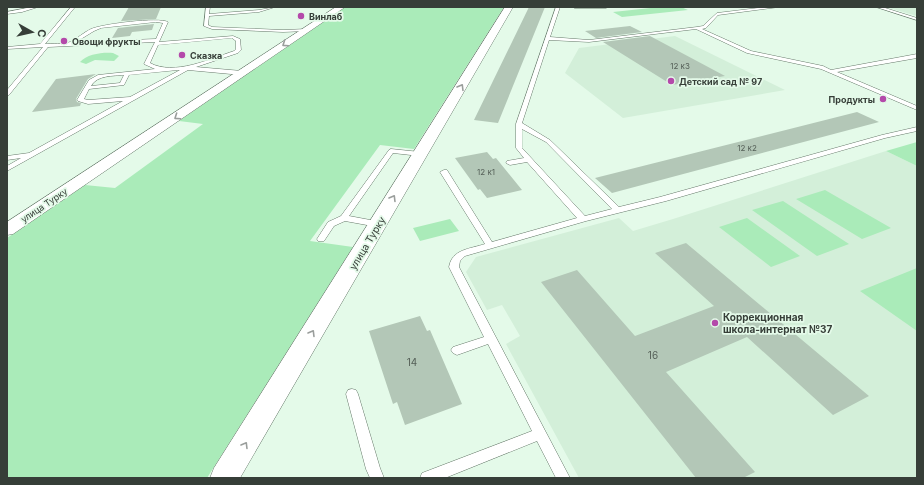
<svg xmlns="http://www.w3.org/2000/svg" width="924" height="485" font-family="Inter,sans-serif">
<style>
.built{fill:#d3efd9}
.green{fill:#aaebb9}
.building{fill:#b3c7b7}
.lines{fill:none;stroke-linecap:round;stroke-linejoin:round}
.service-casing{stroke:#66796a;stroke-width:1}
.minor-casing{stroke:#66796a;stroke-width:1}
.service{fill:#fff;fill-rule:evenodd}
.minor{fill:#fff;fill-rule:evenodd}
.oneway{stroke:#9a9e9c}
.poi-dot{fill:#b449aa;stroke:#e4fae9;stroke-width:1.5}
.labels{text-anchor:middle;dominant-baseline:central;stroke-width:3.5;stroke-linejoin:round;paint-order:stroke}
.number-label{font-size:8px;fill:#556058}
.far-poi-label{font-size:9px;font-weight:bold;fill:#363e38;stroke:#e4fae9;text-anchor:start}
.far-street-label{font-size:9px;fill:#363e38;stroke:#e4fae9}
.street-label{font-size:10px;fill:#363e38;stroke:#e4fae9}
.poi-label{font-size:10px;font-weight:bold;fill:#363e38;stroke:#e4fae9;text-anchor:start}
.near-number-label{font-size:10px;fill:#556058}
</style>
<rect width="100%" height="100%" fill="#e4fae9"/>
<path class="built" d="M 886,7 L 917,7 L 917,16 Z
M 675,36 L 785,90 L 623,118 L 565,73 L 579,48 Z
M 886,151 L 917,166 L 917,478 L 579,478 L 506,344 L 520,336 L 502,305 L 487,310 L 466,272 L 476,257 L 619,218 L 633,231 L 673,219 Z"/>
<path class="green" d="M 345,7 L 504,7 L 414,149 L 380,145 L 310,241 L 353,247 L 207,478 L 7,478 L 7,238 L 85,185 L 115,188 L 203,124 L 179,121 Z
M 660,7 L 681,7 L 688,10 L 622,17 L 613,12 Z
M 113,53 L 119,56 L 114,61 L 95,60 L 86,64 L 80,62 C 87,54 103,52 113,53 Z
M 917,142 L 917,166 L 886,151 Z
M 825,190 L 891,228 L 862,239 L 796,199 Z
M 783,201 L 849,244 L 817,256 L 752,210 Z
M 747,218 L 800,256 L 771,267 L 719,227 Z
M 450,219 L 459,231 L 420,241 L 413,228 Z
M 917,268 L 917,331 L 860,291 Z"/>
<path class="building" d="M 129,7 L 161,7 L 156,19 L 121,21 Z
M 529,7 L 545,7 L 498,123 L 474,120 Z
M 154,24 L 152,30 L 132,32 L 130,36 L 112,38 L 118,28 Z
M 630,26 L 642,32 L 596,38 L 585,31 Z
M 650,36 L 725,76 L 672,85 L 603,42 Z
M 96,74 L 88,79 L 76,99 L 77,102 L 81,103 L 80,106 L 32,112 L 56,79 Z
M 857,112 L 879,122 L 612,193 L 595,178 Z
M 487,152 L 493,159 L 496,158 L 522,190 L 487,198 L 480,189 L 478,190 L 455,158 Z
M 686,243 L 869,396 L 833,415 L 747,337 L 666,372 L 755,472 L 743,478 L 696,478 L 541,282 L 577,270 L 635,336 L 714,306 L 655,253 Z
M 420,316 L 427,331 L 430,330 L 462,404 L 405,425 L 397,402 L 393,404 L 369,331 Z"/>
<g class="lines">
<g class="service-casing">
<path id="service" d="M 32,7 L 38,7 L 22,12 L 7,14 L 7,12 Z
M 71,7 L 75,7 L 45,44 C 52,43 63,45 70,42 C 77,39 84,32 91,29 C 102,24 159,17 168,22 L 159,42 L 233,36 L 240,39 L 241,50 L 238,53 L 196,67 L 242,71 L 245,73 L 242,75 L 188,70 L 7,171 L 7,166 L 21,158 L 7,160 L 7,156 L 29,153 L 123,101 L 88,104 L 78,101 L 77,100 L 89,80 L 98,75 L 155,69 L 144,64 L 155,42 L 48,47 L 9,95 L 7,96 L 7,90 L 43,47 L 7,49 L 7,47 L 40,44 ZM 156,22 L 163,23 L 156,39 L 76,42 L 94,31 L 101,28 ZM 232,38 L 236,41 L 236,49 L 234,51 C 210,59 174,76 150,63 L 158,45 ZM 178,70 L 180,70 L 130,97 L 88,100 L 84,99 L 89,89 L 124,85 L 129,75 ZM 124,75 L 120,83 L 91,86 C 97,75 113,76 124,75 Z
M 206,7 L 210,7 L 209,14 L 259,10 L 275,7 L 259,12 L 209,16 L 208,25 L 212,27 L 283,30 L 307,29 L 309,30 L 307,31 L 283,32 L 212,29 L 204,26 Z
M 556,7 L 560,7 L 550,37 L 589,40 L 697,27 L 703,26 L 717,13 L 767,7 L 779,7 L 718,15 L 706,28 L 702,29 L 751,51 L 823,66 L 831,70 L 917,54 L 917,58 L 837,72 L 917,106 L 917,110 L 821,69 L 747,53 L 696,29 L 589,42 L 549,40 L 522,123 L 550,140 L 619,207 L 660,197 L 882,135 L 917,127 L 917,131 L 885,138 L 666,201 L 586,221 L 465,256 L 460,261 L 459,267 L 570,478 L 556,478 L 537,441 L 445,478 L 420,478 L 422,473 L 532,431 L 488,344 L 457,355 L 453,353 L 451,350 L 453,347 L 484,337 L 449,267 C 452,249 470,249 485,244 L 440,172 L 444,170 L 447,170 L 492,242 L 577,218 L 527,162 L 510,165 L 506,163 L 507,161 L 524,158 L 516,148 L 516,124 ZM 522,129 L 546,142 L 612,209 L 585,216 L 522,148 Z
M 573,7 L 608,7 L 606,8 L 575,8 Z
M 876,7 L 882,7 L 917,18 L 917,20 Z
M 391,149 L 420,152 L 424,154 L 420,156 L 393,153 L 349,216 L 381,222 L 382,224 L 381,226 L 378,227 L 345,221 L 334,226 L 324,241 L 318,241 L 317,239 L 328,222 L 341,216 L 389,150 Z
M 352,389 L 356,390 L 358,394 L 380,468 L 384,478 L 370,478 L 366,469 L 346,394 L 348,390 Z"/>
</g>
<g class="minor-casing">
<path id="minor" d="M 336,7 L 345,7 L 13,234 L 7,235 L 7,222 Z
M 505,7 L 513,7 L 240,478 L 210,478 L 214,468 Z"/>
</g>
<use href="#service" class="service"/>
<use href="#minor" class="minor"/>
</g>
<defs><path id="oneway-chevron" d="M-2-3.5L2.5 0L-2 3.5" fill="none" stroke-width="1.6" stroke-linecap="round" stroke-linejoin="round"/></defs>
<g class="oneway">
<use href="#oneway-chevron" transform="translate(285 44) rotate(146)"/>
<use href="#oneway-chevron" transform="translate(461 87) rotate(-59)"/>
<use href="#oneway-chevron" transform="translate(177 117) rotate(146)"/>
<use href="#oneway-chevron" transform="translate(393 198) rotate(-59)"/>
<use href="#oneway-chevron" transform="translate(312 333) rotate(-59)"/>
<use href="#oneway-chevron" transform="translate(245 445) rotate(-59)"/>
</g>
<g class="poi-dot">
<circle cx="301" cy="16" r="4"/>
<circle cx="64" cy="41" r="4"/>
<circle cx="182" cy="55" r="4"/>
<circle cx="671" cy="81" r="4"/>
<circle cx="883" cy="99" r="4"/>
<circle cx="715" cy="323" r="4"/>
</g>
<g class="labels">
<g class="number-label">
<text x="680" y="66">12 к3</text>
<text x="747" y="148">12 к2</text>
<text x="486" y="172">12 к1</text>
</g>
<g class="far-poi-label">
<text x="309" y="16">Винлаб</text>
<text x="72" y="41">Овощи фрукты</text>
<text x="190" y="55">Сказка</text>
<text x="679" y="81">Детский сад № 97</text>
<text x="875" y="99" text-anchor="end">Продукты</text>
</g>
<g class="far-street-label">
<text transform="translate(44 205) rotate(-34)">улица Турку</text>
</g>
<g class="street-label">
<text transform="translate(367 243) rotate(-59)">улица Турку</text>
</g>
<g class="poi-label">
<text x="723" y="317">Коррекционная<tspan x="723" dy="12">школа-интернат №37</tspan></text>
</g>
<g class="near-number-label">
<text x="653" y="355">16</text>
<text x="412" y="362">14</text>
</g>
</g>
<rect width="924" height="485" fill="none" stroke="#363e38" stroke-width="16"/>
<g transform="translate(32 32) rotate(98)" stroke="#e4fae9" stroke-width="3" paint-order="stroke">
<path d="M0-3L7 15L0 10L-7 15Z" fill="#363e38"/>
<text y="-6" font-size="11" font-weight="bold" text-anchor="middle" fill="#363e38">С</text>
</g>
</svg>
